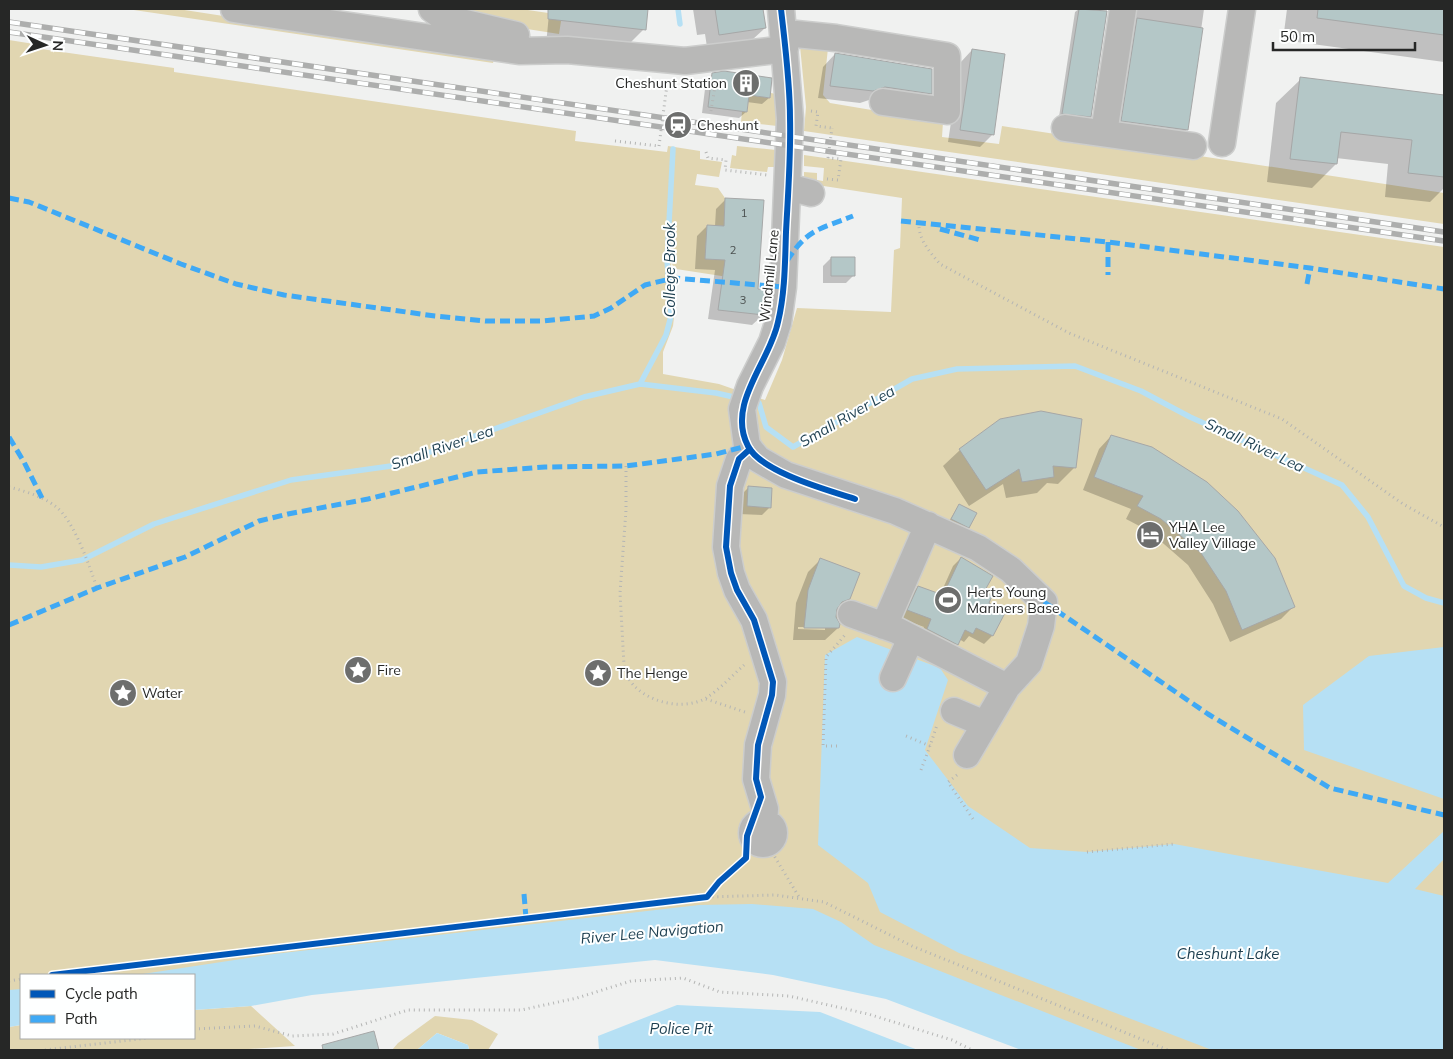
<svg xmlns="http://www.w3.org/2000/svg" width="1453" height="1059" font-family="Mulish,sans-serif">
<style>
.green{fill:#e1d6b1}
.water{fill:#b6e0f4}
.shadow{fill:#0003;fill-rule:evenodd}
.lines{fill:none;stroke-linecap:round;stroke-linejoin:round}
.stream{stroke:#b6e0f4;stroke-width:5.5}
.building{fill:#b4c7c7;stroke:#a6a7a7}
.minor-casing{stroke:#cccdcc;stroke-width:29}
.path{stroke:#b4b5b4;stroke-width:3;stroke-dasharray:1 4;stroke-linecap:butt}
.minor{stroke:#b8b8b7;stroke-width:26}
.rail-casing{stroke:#adaead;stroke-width:5.5}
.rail{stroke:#feffff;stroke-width:4;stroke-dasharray:11;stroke-linecap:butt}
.path-bridge{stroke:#b4b5b4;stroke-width:3;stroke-dasharray:1 4;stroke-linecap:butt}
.quiet{stroke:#3fa9f5;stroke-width:5;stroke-dasharray:10 5;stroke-linecap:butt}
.cycleway-casing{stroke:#feffff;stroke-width:9}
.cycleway{stroke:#0057b8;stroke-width:6}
.labels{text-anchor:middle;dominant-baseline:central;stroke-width:4;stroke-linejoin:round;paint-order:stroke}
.number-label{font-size:11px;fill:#4a4f4e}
.poi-label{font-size:14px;fill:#262726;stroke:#feffff;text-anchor:start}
.street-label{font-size:14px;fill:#262726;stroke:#feffff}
.water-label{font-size:15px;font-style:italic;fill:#1c3e4f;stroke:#feffff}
</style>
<rect width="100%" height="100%" fill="#f0f1f0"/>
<path class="green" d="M 127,9 L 178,9 L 494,58 L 493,63 Z
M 446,9 L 521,9 L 562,15 L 559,34 L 501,25 Z
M 9,40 L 34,44 L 34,48 L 174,68 L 174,72 L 576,131 L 575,141 L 667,152 L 668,146 L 700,151 L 700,159 L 722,162 L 719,177 L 697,174 L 695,185 L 718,188 L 725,198 L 724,222 L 741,223 L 740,227 L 707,225 L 705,259 L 730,260 L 728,277 L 676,269 L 671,263 L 675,309 L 673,326 L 663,352 L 663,374 L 719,384 L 765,400 L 782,360 L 797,308 L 891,312 L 894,250 L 900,248 L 902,198 L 804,183 L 804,172 L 817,173 L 817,180 L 823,181 L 824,168 L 804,166 L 804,155 L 1444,247 L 1444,1050 L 1107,1050 L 769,917 L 155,975 L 21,975 L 21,990 L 9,992 Z
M 800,46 L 828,48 L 823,95 L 830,103 L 943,122 L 942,137 L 999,144 L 1002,126 L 1444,193 L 1444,224 L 804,131 L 806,107 Z
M 771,93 L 776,94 L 777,126 L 741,122 L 742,112 L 747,112 L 749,95 L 770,98 Z
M 737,146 L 776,150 L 775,167 L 768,167 L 767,172 L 730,168 L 732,155 L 736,156 Z
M 251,1006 L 295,1046 L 233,1050 L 9,1050 L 9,1027 L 21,1025 L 21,1038 L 194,1038 L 194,1010 Z
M 435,1016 L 472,1020 L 498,1034 L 488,1050 L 469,1050 L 468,1045 L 437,1033 L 417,1050 L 392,1050 L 398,1043 Z"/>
<path class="water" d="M 857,637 L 940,668 L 948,680 L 925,750 L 968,806 L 1030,848 L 1087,852 L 1174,844 L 1388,883 L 1444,831 L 1444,859 L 1415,889 L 1444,896 L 1444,1050 L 1212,1050 L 959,953 L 880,912 L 868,883 L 818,845 L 825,655 Z
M 1444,647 L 1444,799 L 1304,750 L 1303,705 L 1369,656 Z
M 752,904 L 813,909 L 841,922 L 874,945 L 1141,1050 L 1021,1050 L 886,999 L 773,975 L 655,960 L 475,978 L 312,995 L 251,1006 L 194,1010 L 194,975 L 136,975 L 274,954 L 699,905 Z
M 21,989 L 21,1025 L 9,1027 L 9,990 Z
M 677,1005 L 820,1012 L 918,1050 L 599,1050 L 598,1036 Z
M 437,1033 L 468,1045 L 469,1050 L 417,1050 Z"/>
<path class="shadow" d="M 554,9 L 647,9 L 644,29 L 620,53 L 546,45 L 549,14 Z
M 693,9 L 762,9 L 765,28 L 752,40 L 707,47 L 705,34 L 697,35 Z
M 1079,9 L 1106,12 L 1090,116 L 1086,120 L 1059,117 L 1075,12 Z
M 1135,9 L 1204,9 L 1187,130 L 1183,133 L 1118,124 Z
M 1287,9 L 1444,9 L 1444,62 L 1283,40 Z
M 972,50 L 993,134 L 980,147 L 948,142 L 960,63 Z
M 835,54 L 931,93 L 918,106 L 872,99 L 860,103 L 818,98 L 823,67 Z
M 713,74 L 769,98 L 762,104 L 747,102 L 746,112 L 739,118 L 702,113 L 706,81 Z
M 1301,79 L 1444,96 L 1444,188 L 1430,202 L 1385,197 L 1388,164 L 1336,158 L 1336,164 L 1312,188 L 1267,182 L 1276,103 Z
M 726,199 L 763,315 L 752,325 L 708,319 L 715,270 L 695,269 L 697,236 L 707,226 L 715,226 L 716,209 Z
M 831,258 L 854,275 L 846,283 L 823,283 L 823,266 Z
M 1111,436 L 1293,607 L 1281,619 L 1230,642 L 1213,604 L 1188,565 L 1149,531 L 1126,519 L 1131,509 L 1083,490 L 1099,449 Z
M 960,450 L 1075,467 L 1058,484 L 1047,483 L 1037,493 L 1006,498 L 1003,484 L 969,506 L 943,466 Z
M 748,488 L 770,507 L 762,515 L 739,514 L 740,496 Z
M 959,505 L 968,527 L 965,531 L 948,523 Z
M 961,558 L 983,592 L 992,636 L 984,644 L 969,636 L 964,642 L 959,639 L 949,652 L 919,637 L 924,627 L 900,618 L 910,595 L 918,587 L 940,595 L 953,566 Z
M 820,560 L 849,599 L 836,612 L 838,628 L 825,640 L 793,640 L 796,603 L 808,572 ZM 798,627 L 825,627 L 825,630 L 798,629 Z"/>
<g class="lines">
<path class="stream" d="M 678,9 L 680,24
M 640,384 L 666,335 L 671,316 L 667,260 L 673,149
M 752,401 L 759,403 L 766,427 L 793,447 L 912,379 L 957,369 L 1075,366 L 1141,391 L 1190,417 L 1342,485 L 1368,517 L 1404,586 L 1426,598 L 1444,603
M 9,565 L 41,567 L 82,560 L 154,524 L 291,480 L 391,466 L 584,397 L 640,384 L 716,393 L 738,398"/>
</g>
<path class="building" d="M 548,9 L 648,9 L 646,30 L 548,19 Z
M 715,9 L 763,9 L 766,28 L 719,35 Z
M 1079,9 L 1107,11 L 1091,117 L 1062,114 Z
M 1318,9 L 1444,9 L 1444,35 L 1317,18 Z
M 1137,18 L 1203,28 L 1188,130 L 1121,121 Z
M 972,49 L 1005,54 L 994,135 L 960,130 Z
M 835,53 L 932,69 L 932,94 L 885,87 L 873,91 L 830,86 Z
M 724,71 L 772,78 L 770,98 L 749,95 L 747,112 L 708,107 L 712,73 Z
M 1300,77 L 1444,95 L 1444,177 L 1408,173 L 1412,140 L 1341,132 L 1337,164 L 1290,159 Z
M 725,198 L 764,200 L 758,289 L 767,290 L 764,315 L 718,310 L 725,260 L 705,259 L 707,225 L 724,226 Z
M 831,257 L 855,257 L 855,276 L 831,276 Z
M 1041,411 L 1082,419 L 1076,468 L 1053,466 L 1054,477 L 1022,482 L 1019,469 L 986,490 L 959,449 L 1000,419 Z
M 1111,435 L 1152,447 L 1207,482 L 1238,511 L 1275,558 L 1295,607 L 1242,630 L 1226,591 L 1201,553 L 1161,519 L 1137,506 L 1143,496 L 1094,477 Z
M 748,486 L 772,488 L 771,508 L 747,506 Z
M 959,504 L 977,513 L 969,528 L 951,519 Z
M 961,557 L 993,576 L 984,592 L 992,596 L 989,603 L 1005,613 L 993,636 L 976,628 L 973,634 L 965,630 L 958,645 L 927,629 L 931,619 L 907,610 L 918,586 L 943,595 Z
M 820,558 L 860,573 L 850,599 L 842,602 L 837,609 L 836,617 L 840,624 L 839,628 L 804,628 L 808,590 Z
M 374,1031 L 379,1050 L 323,1050 L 322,1045 Z"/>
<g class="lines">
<g class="minor-casing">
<path id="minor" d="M 234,9 L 519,51 L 567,50 L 685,61 L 785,49
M 432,9 L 444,18 L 516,35
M 781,9 L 790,119 L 783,287 L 778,323 L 772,342 L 750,386 L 742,409 L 747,446 L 758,459 L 786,475 L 895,511 L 978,548 L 1011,570 L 1044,602 L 1041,626 L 1029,663 L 1007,687 L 896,630 L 851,614
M 784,36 L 796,34 L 836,38 L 947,56 L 947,111 L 883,102
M 1065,128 L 1193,146
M 1104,133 L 1123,9
M 1222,143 L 1242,9
M 788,187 L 811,193
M 750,449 L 739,459 L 730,486 L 726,547 L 731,573 L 737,590 L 754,620 L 773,682 L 772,695 L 758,745 L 756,779 L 765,809 L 764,823
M 884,626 L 928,525
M 893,678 L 911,638
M 954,711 L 985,724
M 967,755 L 1007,687
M752 833a11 11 0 1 1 22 0a11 11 0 1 1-22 0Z"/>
</g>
<path class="path" d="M 711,111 L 716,80
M 811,111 L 818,112 L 816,126 L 832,128
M 615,141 L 659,146
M 706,152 L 708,158 L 726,160 L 725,170 L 767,175
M 827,179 L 838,180 L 841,159 L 828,158
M 919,222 C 918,239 929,251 940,264 L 1069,333 L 1282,419 L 1403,504 L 1444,527
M 626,466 L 626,510 L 620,593 L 624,665 C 628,698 679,714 706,698 C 719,690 732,676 744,665
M 9,487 C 24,491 42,496 55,506 C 74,520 89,565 97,588
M 706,699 L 745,712
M 906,736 L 930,746 L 937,725
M 837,746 L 823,746 L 826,657 L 845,635
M 921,770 L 930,746
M 957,775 L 948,782 L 973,819
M 767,844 L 799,897
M 1087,852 L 1174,844
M 52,975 L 707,897 L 775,895 L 824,902 L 912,946 L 1168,1050
M 9,981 L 21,979
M 194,1029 L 255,1026 L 292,1036 L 333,1034 L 408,1010 L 521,1010 L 577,998 L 631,981 L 683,978 L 720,992 L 789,996 L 868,1014 L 952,1040 L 972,1050
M 45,1050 L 148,1038"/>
<use href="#minor" class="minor"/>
<g class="rail-casing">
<path id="rail" d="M 9,22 L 1444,232
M 9,32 L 1444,241"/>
</g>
<use href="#rail" class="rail"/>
<path class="path-bridge" d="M 659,146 L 668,77
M 828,158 L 832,128"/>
<path class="quiet" d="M 9,198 L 29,202 L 181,264 L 236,284 L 284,295 L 435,316 L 486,321 L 543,321 L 594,316 L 611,308 L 645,285 L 674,278 L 783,287
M 901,221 L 1108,242 L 1310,268 L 1444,289
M 940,229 L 980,240
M 1108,242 L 1108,275
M 787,261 C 807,229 820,229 853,216
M 1307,284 L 1310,268
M 9,437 L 24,462 L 42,498
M 1044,602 L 1208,714 L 1330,788 L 1444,815
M 9,625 L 97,588 L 185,557 L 259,521 L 288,514 L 368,499 L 477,472 L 545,467 L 626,466 L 716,454 L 747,446
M 524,894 L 526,918"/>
<g class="cycleway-casing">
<path id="cycleway" d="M 781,9 C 785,45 790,82 790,118 C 791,156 788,194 786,232 C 785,262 785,293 778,322 C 770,362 726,404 748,446 C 761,472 827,490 855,499
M 52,975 L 707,897 L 719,882 L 746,858 L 747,836 L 761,797 L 756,779 L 758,745 L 772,695 L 773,682 L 754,620 L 737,590 L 731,573 L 726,547 L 730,486 L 739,459 L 750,449"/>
</g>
<use href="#cycleway" class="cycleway"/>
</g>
<defs>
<g id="building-disc" transform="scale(1.4375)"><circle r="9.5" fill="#6d6e6d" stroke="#feffff"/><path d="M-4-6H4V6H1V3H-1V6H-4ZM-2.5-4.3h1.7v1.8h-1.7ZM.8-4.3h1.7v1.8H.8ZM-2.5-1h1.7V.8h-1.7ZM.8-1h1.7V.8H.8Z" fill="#fff"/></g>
<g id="station-disc" transform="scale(1.4375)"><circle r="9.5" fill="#6d6e6d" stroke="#feffff"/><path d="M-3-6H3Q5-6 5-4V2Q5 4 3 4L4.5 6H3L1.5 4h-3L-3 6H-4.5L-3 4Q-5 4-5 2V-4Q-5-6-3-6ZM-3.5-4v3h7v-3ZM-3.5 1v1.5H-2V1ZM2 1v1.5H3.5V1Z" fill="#fff"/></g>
<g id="hotel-disc" transform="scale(1.4375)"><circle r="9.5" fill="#6d6e6d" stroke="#feffff"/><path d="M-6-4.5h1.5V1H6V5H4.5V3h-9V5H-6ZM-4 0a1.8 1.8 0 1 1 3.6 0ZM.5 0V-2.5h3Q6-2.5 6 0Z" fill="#fff"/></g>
<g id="stadium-disc" transform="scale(1.4375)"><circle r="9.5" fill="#6d6e6d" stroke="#feffff"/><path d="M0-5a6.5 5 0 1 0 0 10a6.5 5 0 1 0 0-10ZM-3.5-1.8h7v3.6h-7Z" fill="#fff"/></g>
<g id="sight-disc" transform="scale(1.4375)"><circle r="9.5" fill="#6d6e6d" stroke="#feffff"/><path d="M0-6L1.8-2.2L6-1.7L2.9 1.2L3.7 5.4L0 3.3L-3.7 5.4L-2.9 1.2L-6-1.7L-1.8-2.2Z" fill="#fff"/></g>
</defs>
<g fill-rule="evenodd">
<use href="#building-disc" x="746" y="83"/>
<use href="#station-disc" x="678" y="125"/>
<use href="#hotel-disc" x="1150" y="535"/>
<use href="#stadium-disc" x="948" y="600"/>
<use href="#sight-disc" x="358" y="670"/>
<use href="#sight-disc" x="598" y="673"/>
<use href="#sight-disc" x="123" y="693"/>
</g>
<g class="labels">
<g class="number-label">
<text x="744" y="213">1</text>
<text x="733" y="250">2</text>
<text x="743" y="300">3</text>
</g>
<g class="poi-label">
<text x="727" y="83" text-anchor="end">Cheshunt Station</text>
<text x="697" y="125">Cheshunt</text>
<text x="1169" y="527">YHA Lee<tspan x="1169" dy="16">Valley Village</tspan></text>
<text x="967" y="592">Herts Young<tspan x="967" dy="16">Mariners Base</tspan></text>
<text x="377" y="670">Fire</text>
<text x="617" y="673">The Henge</text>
<text x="142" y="693">Water</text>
</g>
<g class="street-label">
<text transform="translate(769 276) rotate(-84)">Windmill Lane</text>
</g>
<g class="water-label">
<text transform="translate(669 270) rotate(-90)">College Brook</text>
<text transform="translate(847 416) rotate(-30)">Small River Lea</text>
<text transform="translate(1255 445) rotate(25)">Small River Lea</text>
<text transform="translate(442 447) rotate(-19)">Small River Lea</text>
<text transform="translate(652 932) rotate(-5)">River Lee Navigation</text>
<text x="1228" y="953">Cheshunt Lake</text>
<text x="681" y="1028">Police Pit</text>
</g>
</g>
<rect width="1453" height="1059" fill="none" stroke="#262726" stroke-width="20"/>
<rect x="20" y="974" width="175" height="65" fill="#feffff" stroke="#a8a9a8"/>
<rect x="30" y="990" width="25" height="8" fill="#0057b8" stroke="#a8a9a8"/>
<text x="65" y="999" font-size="15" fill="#262726">Cycle path</text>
<rect x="30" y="1015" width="25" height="8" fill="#3fa9f5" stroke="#a8a9a8"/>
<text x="65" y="1024" font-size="15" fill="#262726">Path</text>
<g transform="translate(45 45) rotate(93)" stroke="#feffff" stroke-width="4" paint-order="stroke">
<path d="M0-4L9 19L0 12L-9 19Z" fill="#262726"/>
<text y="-8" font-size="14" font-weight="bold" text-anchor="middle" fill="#262726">N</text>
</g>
<path d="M1273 42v8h142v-8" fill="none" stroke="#262726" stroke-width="2.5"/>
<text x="1280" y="42" font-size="15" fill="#262726" stroke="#feffff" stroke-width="4" paint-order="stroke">50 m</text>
</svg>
